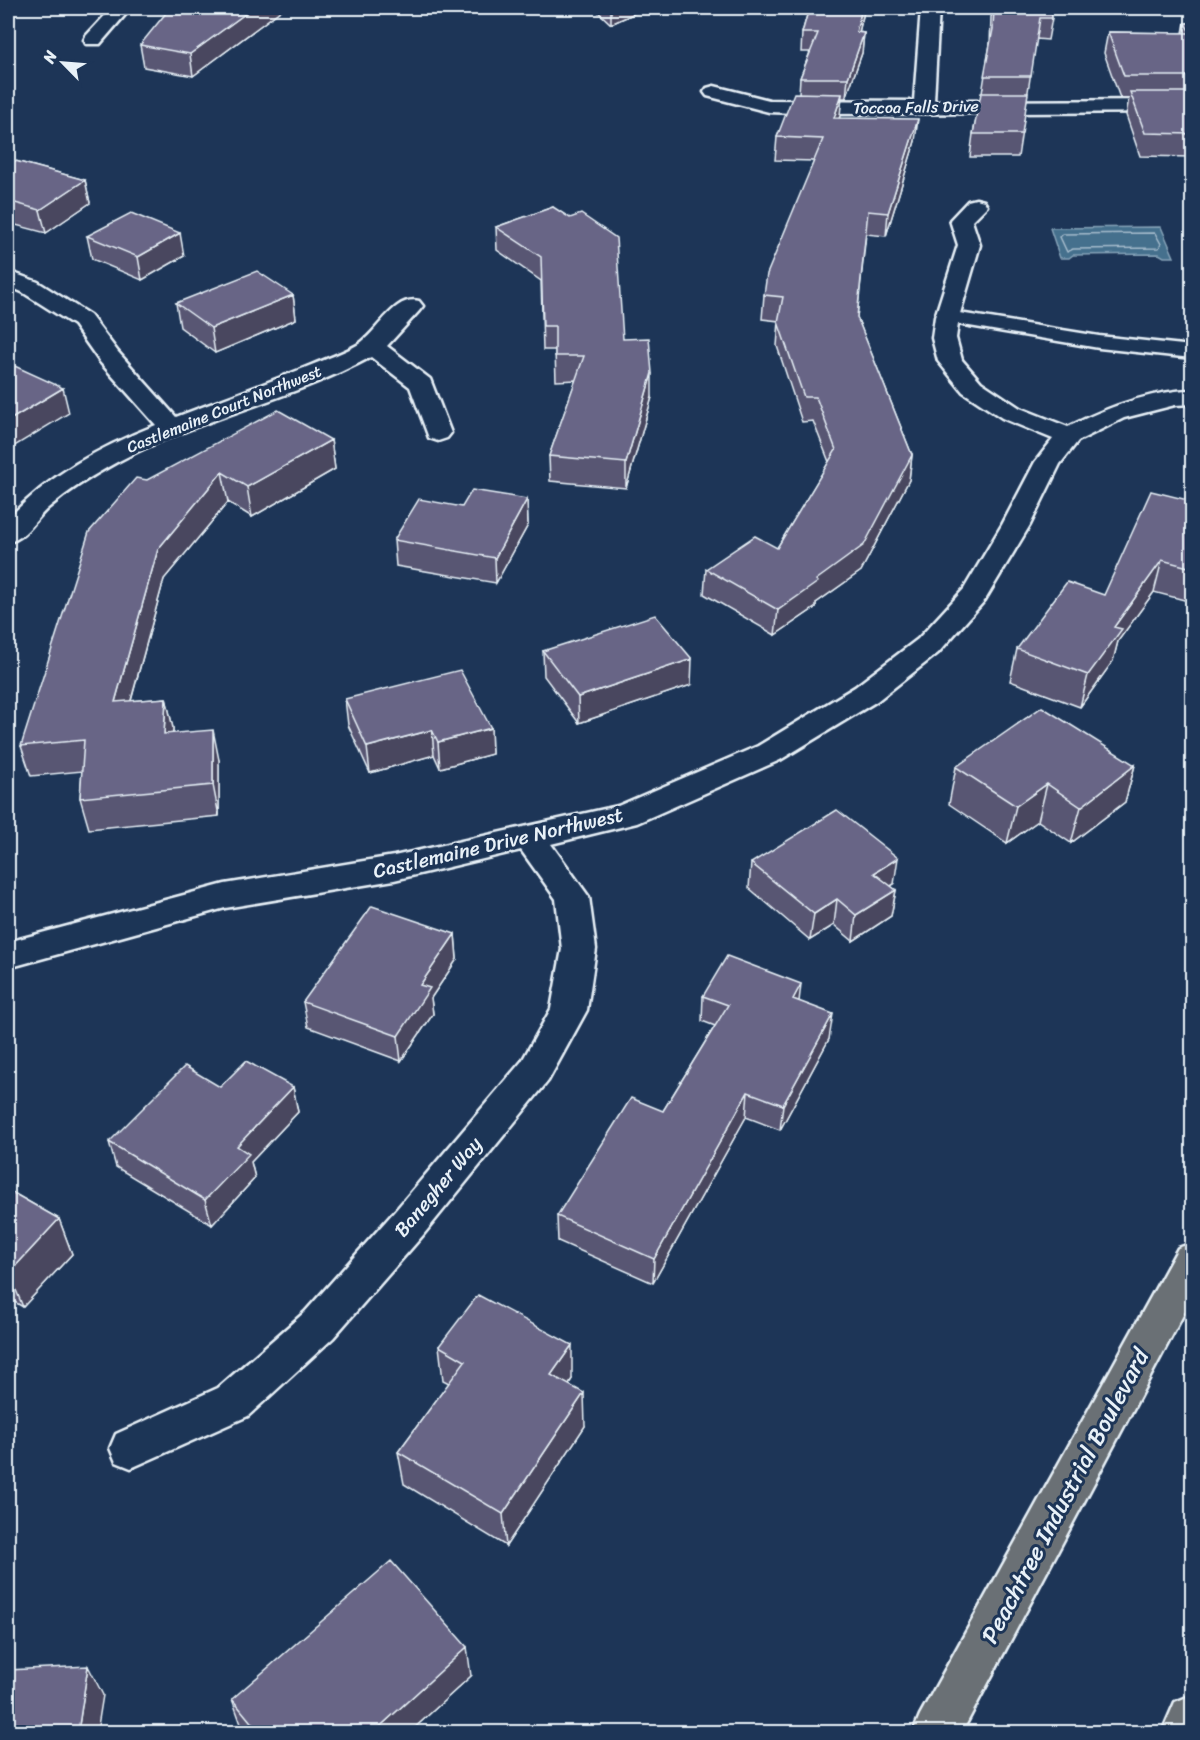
<svg xmlns="http://www.w3.org/2000/svg" width="1200" height="1740" font-family="Sriracha,sans-serif">
<style>
.water{fill:#456f8d;stroke:#86a3b8;stroke-width:1.5}
.lines{fill:none;stroke-linecap:round;stroke-linejoin:round}
.shore{stroke:#a7bdcd;stroke-width:1.5}
.service-casing{stroke:#e8f1f8;stroke-width:5}
.minor-casing{stroke:#e8f1f8;stroke-width:5}
.trunk-casing{stroke:#e8f1f8;stroke-width:5}
.service{fill:#1d3557;fill-rule:evenodd}
.minor{fill:#1d3557;fill-rule:evenodd}
.trunk{fill:#6a7074;fill-rule:evenodd}
.wall{fill:#595773;stroke:#e8f1f8;stroke-width:1.5}
.shaded-wall{fill:#48475e;stroke:#e8f1f8;stroke-width:1.5}
.building{fill:#676586;stroke:#e8f1f8;stroke-width:1.5}
.labels{text-anchor:middle;dominant-baseline:central;stroke-width:6;stroke-linejoin:round;paint-order:stroke}
.far-street-label{font-size:16px;fill:#e8f1f8;stroke:#1d3557}
.street-label{font-size:20px;fill:#e8f1f8;stroke:#1d3557}
.near-street-label{font-size:24px;fill:#e8f1f8;stroke:#1d3557}
</style>
<rect width="100%" height="100%" fill="#1d3557"/>
<filter id="ink" filterUnits="userSpaceOnUse"><feTurbulence type="fractalNoise" baseFrequency=".0167" numOctaves="2"/><feDisplacementMap in="SourceGraphic" scale="12" xChannelSelector="R" yChannelSelector="G"/><feConvolveMatrix kernelMatrix="1 2 1 2 8 2 1 2 1" color-interpolation-filters="sRGB"/></filter>
<g filter="url(#ink)">
<path class="water" d="M 1161,227 L 1174,257 L 1164,257 L 1159,254 L 1073,255 L 1069,258 L 1060,258 L 1050,228 Z"/>
<g class="lines">
<path class="shore" d="M 1155,233 L 1161,244 L 1159,248 L 1073,249 L 1067,252 L 1060,237 L 1063,234 Z"/>
<g class="service-casing">
<path id="service" d="M 947,311 L 1099,336 L 1192,346 L 1192,358 L 1099,348 L 940,321 L 937,317 L 940,313 Z"/>
</g>
<g class="minor-casing">
<path id="minor" d="M 112,8 L 131,8 L 100,44 L 86,44 L 84,40 L 86,36 Z
M 921,8 L 939,8 L 934,101 L 1192,100 L 1192,112 L 819,114 L 769,112 L 707,96 L 704,92 L 707,88 L 714,86 L 769,100 L 914,101 Z
M 976,199 L 984,201 L 987,206 L 972,221 L 980,245 L 959,317 L 956,338 L 962,360 L 981,382 L 1020,408 L 1068,427 C 1106,408 1149,391 1192,390 L 1192,404 L 1175,405 L 1124,418 L 1078,441 L 1060,464 L 1030,525 L 985,600 L 938,653 L 877,701 L 780,760 L 637,823 L 551,844 L 589,897 L 596,949 L 587,1010 L 548,1081 L 423,1235 L 333,1338 L 248,1416 L 131,1468 L 116,1462 L 110,1448 L 116,1434 L 218,1388 L 305,1312 L 395,1211 L 522,1061 L 551,1009 L 562,949 L 556,899 L 521,850 L 394,880 L 225,908 L 8,968 L 8,942 L 225,884 L 394,856 L 618,806 L 758,746 L 855,687 L 918,639 L 964,589 L 1002,525 L 1035,462 L 1053,439 L 1002,418 L 963,392 L 938,361 L 932,338 L 935,317 L 958,245 L 950,220 L 968,201 Z
M 8,271 L 38,282 L 90,315 L 118,352 L 176,417 C 220,400 265,384 309,366 C 326,359 344,353 359,344 C 379,331 394,295 419,301 L 423,306 L 419,311 L 387,346 L 430,379 L 451,433 L 447,438 L 438,441 L 429,438 L 410,387 L 371,357 C 291,400 197,419 117,462 C 93,475 69,490 48,508 C 35,519 26,539 8,542 L 8,519 C 49,475 100,447 156,425 L 100,362 L 74,325 L 22,292 L 8,286 Z"/>
</g>
<g class="trunk-casing">
<path id="trunk" d="M 1192,1243 L 1192,1298 L 962,1732 L 913,1732 L 920,1715 L 1178,1248 Z
M 1192,1695 L 1192,1732 L 1162,1732 L 1175,1702 Z"/>
</g>
<use href="#service" class="service"/>
<use href="#minor" class="minor"/>
<use href="#trunk" class="trunk"/>
</g>
<path class="wall" d="M 284,8 L 193,76 L 144,67 L 140,45 Z
M 594,8 L 646,8 L 611,24 Z
M 809,8 L 865,8 L 859,32 L 864,33 L 862,53 L 846,98 L 842,98 L 839,118 L 915,141 L 886,236 L 866,234 L 857,317 L 912,455 L 909,480 L 861,571 L 816,603 L 816,607 L 775,635 L 704,594 L 706,569 L 777,548 L 829,462 L 813,421 L 802,422 L 777,346 L 779,321 L 762,319 L 764,295 L 814,161 L 775,160 L 777,137 L 799,93 L 800,78 L 810,52 L 801,52 L 802,33 Z
M 993,8 L 1051,8 L 1052,18 L 1048,40 L 1036,39 L 1018,157 L 970,157 L 973,134 L 982,93 L 990,44 L 991,17 Z
M 1185,23 L 1192,23 L 1192,157 L 1140,156 L 1126,115 L 1129,98 L 1120,98 L 1104,53 L 1108,32 L 1183,33 Z
M 8,159 L 85,180 L 90,203 L 46,233 L 8,223 Z
M 553,207 L 623,339 L 652,397 L 626,488 L 550,481 L 549,456 L 576,380 L 556,381 L 555,350 L 543,350 L 541,281 L 497,250 L 496,227 Z
M 87,236 L 184,256 L 142,280 L 92,259 Z
M 293,295 L 296,319 L 215,353 L 180,327 L 176,303 Z
M 331,440 L 335,469 L 252,517 L 228,502 L 164,579 L 131,701 L 166,698 L 173,728 L 173,733 L 219,760 L 219,816 L 89,829 L 80,798 L 82,771 L 31,776 L 21,746 L 147,480 Z
M 527,499 L 528,525 L 496,583 L 396,566 L 394,540 L 462,507 Z
M 1192,501 L 1192,602 L 1154,592 L 1118,641 L 1113,661 L 1080,707 L 1010,681 L 1017,649 L 1104,595 Z
M 543,651 L 691,685 L 579,723 L 544,676 Z
M 345,699 L 491,728 L 492,754 L 440,768 L 434,755 L 370,773 L 348,725 Z
M 1135,765 L 1125,802 L 1071,843 L 1038,821 L 1007,843 L 949,804 L 956,767 Z
M 751,863 L 894,884 L 890,886 L 896,890 L 891,916 L 853,941 L 834,925 L 810,940 L 749,888 Z
M 455,934 L 457,959 L 431,998 L 433,1014 L 401,1061 L 308,1027 L 303,1002 Z
M 703,996 L 799,1001 L 829,1039 L 780,1130 L 746,1117 L 653,1283 L 558,1241 L 557,1216 L 663,1111 L 715,1026 L 702,1021 Z
M 220,1087 L 293,1087 L 298,1112 L 251,1162 L 255,1178 L 212,1225 L 116,1167 L 109,1142 Z
M 8,1190 L 59,1219 L 72,1254 L 23,1307 L 8,1298 Z
M 439,1346 L 572,1379 L 569,1384 L 585,1426 L 506,1546 L 404,1484 L 398,1452 L 449,1383 L 443,1380 Z
M 471,1676 L 410,1732 L 246,1732 L 242,1727 L 232,1699 Z"/>
<path class="shaded-wall" d="M 253,8 L 284,8 L 193,76 L 190,54 Z
M 611,8 L 646,8 L 611,24 Z
M 862,8 L 865,8 L 854,52 L 856,32 Z
M 864,33 L 862,53 L 846,98 L 848,78 Z
M 842,94 L 840,116 L 831,140 L 834,118 Z
M 918,119 L 915,141 L 886,236 L 888,213 Z
M 85,180 L 90,203 L 46,233 L 40,210 Z
M 180,233 L 184,256 L 142,280 L 138,257 Z
M 293,295 L 296,319 L 215,353 L 211,328 Z
M 652,373 L 652,397 L 626,488 L 626,463 Z
M 63,388 L 69,413 L 8,450 L 8,421 Z
M 331,440 L 335,469 L 252,517 L 247,487 Z
M 912,455 L 909,480 L 861,571 L 816,603 L 816,607 L 775,635 L 778,610 L 816,580 Z
M 222,472 L 228,502 L 164,579 L 122,733 L 115,702 L 158,549 Z
M 527,499 L 528,525 L 496,583 L 495,558 Z
M 1162,560 L 1154,592 L 1118,641 L 1113,661 L 1080,707 L 1088,675 L 1114,627 Z
M 692,659 L 691,685 L 579,723 L 578,697 Z
M 166,698 L 173,728 L 171,765 L 164,734 Z
M 491,728 L 492,754 L 440,768 L 438,742 Z
M 213,730 L 219,760 L 219,816 L 213,785 Z
M 432,730 L 434,755 L 370,773 L 367,747 Z
M 1135,765 L 1125,802 L 1071,843 L 1081,807 Z
M 1047,784 L 1038,821 L 1007,843 L 1016,806 Z
M 898,858 L 894,884 L 870,899 L 874,873 Z
M 896,890 L 891,916 L 853,941 L 856,915 Z
M 837,899 L 834,925 L 810,940 L 814,914 Z
M 455,934 L 457,959 L 431,998 L 433,1014 L 401,1061 L 398,1036 L 420,985 Z
M 801,984 L 798,1010 L 793,999 Z
M 833,1014 L 829,1039 L 780,1130 L 783,1105 Z
M 293,1087 L 298,1112 L 251,1162 L 255,1178 L 212,1225 L 205,1200 L 237,1146 Z
M 748,1092 L 746,1117 L 653,1283 L 654,1259 Z
M 59,1219 L 72,1254 L 23,1307 L 9,1273 Z
M 572,1345 L 572,1379 L 553,1408 L 551,1375 Z
M 584,1393 L 585,1426 L 506,1546 L 503,1514 Z
M 467,1647 L 471,1676 L 410,1732 L 374,1732 Z
M 88,1666 L 103,1695 L 97,1732 L 78,1732 Z"/>
<path class="building" d="M 170,8 L 253,8 L 190,54 L 140,45 Z
M 809,8 L 862,8 L 856,32 L 864,33 L 848,78 L 800,78 L 818,33 L 802,33 Z
M 994,8 L 1051,8 L 1052,18 L 1040,18 L 1031,76 L 984,76 L 993,29 Z
M 1185,23 L 1192,23 L 1192,76 L 1124,76 L 1108,32 L 1190,33 Z
M 1130,92 L 1192,92 L 1192,134 L 1145,133 Z
M 794,93 L 842,94 L 834,118 L 918,119 L 888,213 L 868,211 L 857,317 L 912,455 L 864,545 L 816,580 L 818,582 L 778,610 L 706,569 L 755,536 L 777,548 L 836,450 L 816,397 L 804,397 L 778,322 L 783,297 L 764,295 L 767,274 L 823,139 L 777,137 Z
M 981,93 L 1028,93 L 1022,134 L 973,134 Z
M 8,159 L 85,180 L 40,210 L 8,201 Z
M 553,207 L 570,218 L 581,214 L 616,238 L 623,339 L 649,338 L 652,373 L 626,463 L 549,456 L 584,356 L 555,356 L 555,326 L 543,326 L 541,257 L 496,227 Z
M 131,213 L 180,233 L 138,257 L 87,236 Z
M 257,271 L 293,295 L 211,328 L 176,303 Z
M 8,363 L 63,388 L 8,421 Z
M 278,410 L 331,440 L 247,487 L 222,472 L 158,549 L 115,702 L 166,698 L 164,734 L 213,730 L 213,785 L 80,798 L 84,740 L 21,746 L 89,532 L 136,478 L 147,480 Z
M 472,490 L 527,499 L 495,558 L 394,540 L 419,499 L 462,507 Z
M 1151,491 L 1192,501 L 1192,568 L 1162,560 L 1114,627 L 1122,629 L 1088,675 L 1017,649 L 1067,582 L 1104,595 Z
M 655,615 L 692,659 L 578,697 L 543,651 Z
M 460,670 L 491,728 L 438,742 L 432,730 L 367,747 L 345,699 Z
M 1042,707 L 1135,765 L 1081,807 L 1047,784 L 1016,806 L 956,767 Z
M 837,810 L 898,858 L 874,873 L 896,890 L 856,915 L 837,899 L 814,914 L 751,863 Z
M 372,906 L 455,934 L 420,985 L 430,988 L 398,1036 L 303,1002 Z
M 727,956 L 801,984 L 793,999 L 833,1014 L 783,1105 L 748,1092 L 654,1259 L 557,1216 L 631,1098 L 663,1111 L 728,1005 L 703,996 Z
M 246,1061 L 293,1087 L 237,1146 L 249,1154 L 205,1200 L 109,1142 L 185,1066 L 220,1087 Z
M 8,1190 L 59,1219 L 9,1273 L 8,1272 Z
M 478,1295 L 572,1345 L 551,1375 L 584,1393 L 503,1514 L 398,1452 L 465,1361 L 439,1346 Z
M 391,1561 L 467,1647 L 374,1732 L 259,1732 L 232,1699 Z
M 88,1666 L 78,1732 L 8,1732 L 8,1670 Z"/>
</g>
<g class="labels">
<g class="far-street-label">
<text transform="translate(916 107) rotate(-1)">Toccoa Falls Drive</text>
<text transform="translate(224 409) rotate(-22)">Castlemaine Court Northwest</text>
</g>
<g class="street-label">
<text transform="translate(498 843) rotate(-13)">Castlemaine Drive Northwest</text>
<text transform="translate(438 1187) rotate(-50)">Banegher Way</text>
</g>
<g class="near-street-label">
<text transform="translate(1065 1496) rotate(-62)">Peachtree Industrial Boulevard</text>
</g>
</g>
<rect width="1200" height="1740" fill="none" stroke="#1d3557" stroke-width="30"/>
<rect x="15" y="15" width="1170" height="1710" fill="none" stroke="#e8f1f8" stroke-width="2" filter="url(#ink)"/>
<g transform="translate(63 63) rotate(295)" stroke="#1d3557" stroke-width="4.5" paint-order="stroke">
<path d="M0-4.5L10 22L0 15L-10 22Z" fill="#e8f1f8"/>
<text y="-9" font-size="16" font-weight="bold" text-anchor="middle" fill="#e8f1f8">N</text>
</g>
</svg>
